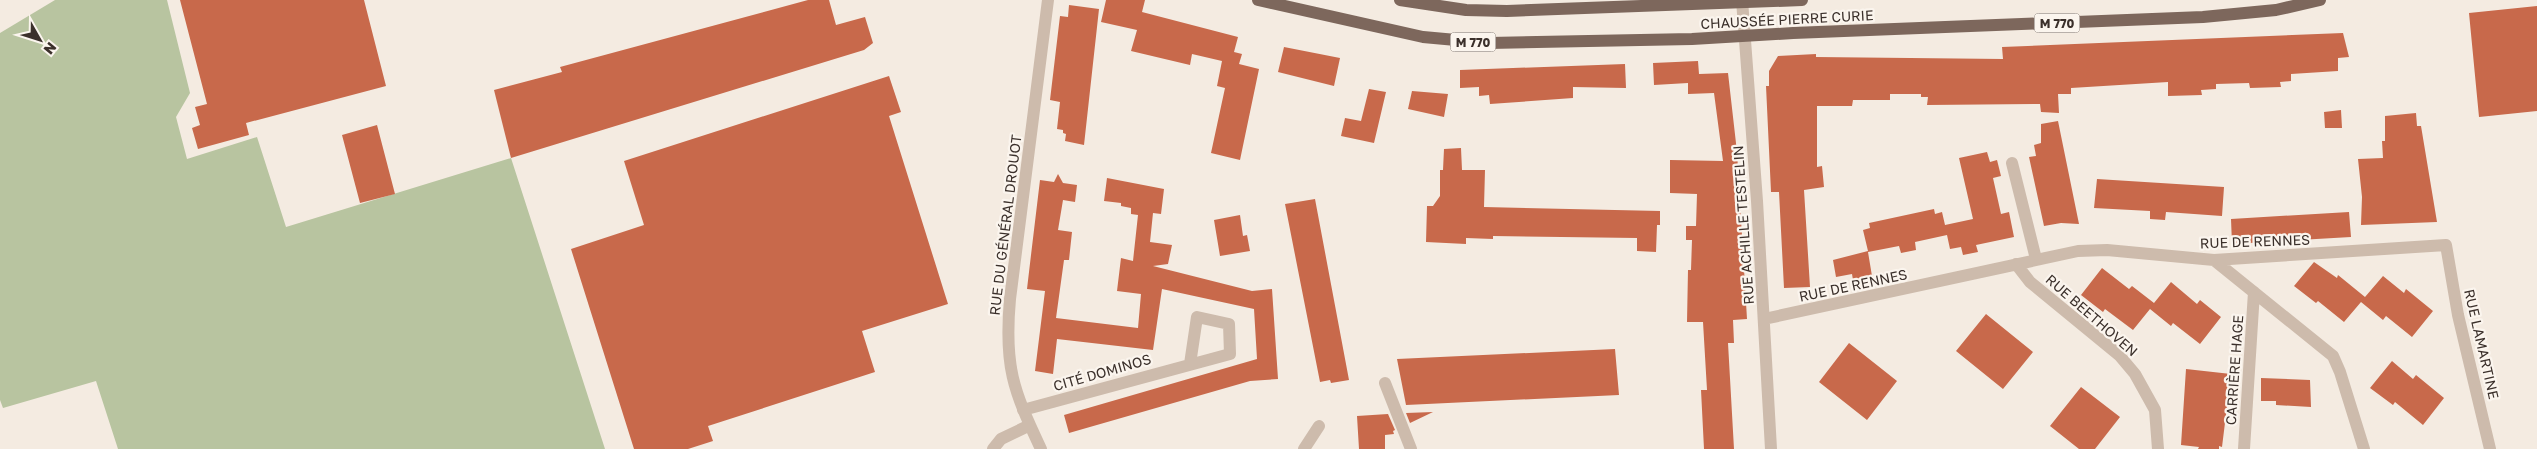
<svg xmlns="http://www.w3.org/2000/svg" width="2537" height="449" font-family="'Golos Text',sans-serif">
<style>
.green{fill:#b8c4a0}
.building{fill:#c8694b}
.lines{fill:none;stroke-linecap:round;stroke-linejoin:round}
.minor{stroke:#cdbbac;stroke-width:12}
.major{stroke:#7d675c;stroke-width:12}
.labels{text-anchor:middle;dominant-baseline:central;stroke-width:4.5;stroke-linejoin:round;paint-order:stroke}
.shield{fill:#fbf5ee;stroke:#756b66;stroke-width:1}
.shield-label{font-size:12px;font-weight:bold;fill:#3b302b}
.street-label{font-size:14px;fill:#3b302b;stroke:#fbf5ee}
</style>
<rect width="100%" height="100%" fill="#f4ebe1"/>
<path class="green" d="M 55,0 L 167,0 L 190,93 L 176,117 L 187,159 L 257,137 L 286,227 L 511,158 L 605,449 L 118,449 L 96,381 L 3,408 L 0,400 L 0,33 Z"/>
<path class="building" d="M 180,0 L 364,0 L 386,86 L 246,123 L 249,135 L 198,149 L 192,128 L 200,125 L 195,107 L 207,104 Z
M 808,0 L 829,0 L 836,25 L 865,17 L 873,43 L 864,50 L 511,158 L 494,90 L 562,72 L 560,67 Z
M 1106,0 L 1145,0 L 1142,12 L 1238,37 L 1234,52 L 1242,54 L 1239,64 L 1259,69 L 1240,160 L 1211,153 L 1225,88 L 1217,86 L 1222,61 L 1192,54 L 1190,65 L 1131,51 L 1137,30 L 1101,22 Z
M 1069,5 L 1099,9 L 1084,145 L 1065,141 L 1066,134 L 1063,133 L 1063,130 L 1057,129 L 1060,102 L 1050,100 L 1060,16 L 1068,17 Z
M 2537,6 L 2537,111 L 2479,117 L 2469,13 Z
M 2343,33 L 2349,57 L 2338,58 L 2338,71 L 2291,74 L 2291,81 L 2280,82 L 2281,87 L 2250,88 L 2249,83 L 2216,84 L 2216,89 L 2201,90 L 2202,95 L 2168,96 L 2168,82 L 2071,88 L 2071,94 L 2058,94 L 2059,113 L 2041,112 L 2040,104 L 1927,105 L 1928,97 L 1921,97 L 1921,94 L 1890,94 L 1890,100 L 1853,100 L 1852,106 L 1817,106 L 1817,167 L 1822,166 L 1824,187 L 1804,190 L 1810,287 L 1784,288 L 1779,192 L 1771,192 L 1766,86 L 1769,86 L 1769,71 L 1778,56 L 1816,54 L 1816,57 L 2003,59 L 2002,47 Z
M 1284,47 L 1340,58 L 1334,86 L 1278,72 Z
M 1698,61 L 1699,74 L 1728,73 L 1737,152 L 1747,319 L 1733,320 L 1734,343 L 1728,343 L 1734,449 L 1704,449 L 1701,390 L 1707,390 L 1703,322 L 1687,322 L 1688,270 L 1691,270 L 1692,240 L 1686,240 L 1686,226 L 1696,226 L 1697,194 L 1670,193 L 1670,160 L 1723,161 L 1714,93 L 1688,94 L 1688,83 L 1654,85 L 1653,63 Z
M 1625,64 L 1626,88 L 1573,87 L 1573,98 L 1490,104 L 1489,95 L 1479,96 L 1479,87 L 1460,88 L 1460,70 Z
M 889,76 L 901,112 L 889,116 L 948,304 L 862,331 L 875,372 L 708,426 L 713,441 L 688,449 L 634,449 L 571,249 L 644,225 L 624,161 Z
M 1369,89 L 1386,92 L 1374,143 L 1341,136 L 1345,118 L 1361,121 Z
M 1412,91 L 1448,94 L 1444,117 L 1408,109 Z
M 2341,110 L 2342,128 L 2325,128 L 2324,112 Z
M 2416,113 L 2417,126 L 2421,126 L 2437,222 L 2361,225 L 2362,197 L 2358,159 L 2383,158 L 2382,141 L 2385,141 L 2385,116 Z
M 2058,121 L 2079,224 L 2061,223 L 2044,226 L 2029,157 L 2036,156 L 2034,145 L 2041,143 L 2041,124 Z
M 377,125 L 395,194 L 360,203 L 342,135 Z
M 1461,148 L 1462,170 L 1485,170 L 1484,207 L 1660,211 L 1660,225 L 1657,225 L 1656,252 L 1637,251 L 1637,238 L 1493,236 L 1493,239 L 1466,238 L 1466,244 L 1426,242 L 1427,206 L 1433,206 L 1440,196 L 1440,170 L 1443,170 L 1444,149 Z
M 1987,152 L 1990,162 L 1997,160 L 2001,176 L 1993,178 L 2001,214 L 2009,212 L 2014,237 L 1976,245 L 1978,252 L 1963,255 L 1961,247 L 1950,249 L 1947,235 L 1915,242 L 1916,250 L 1901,253 L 1899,246 L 1868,252 L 1872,276 L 1853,280 L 1852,274 L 1836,277 L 1833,260 L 1868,251 L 1863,230 L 1870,228 L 1869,223 L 1934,209 L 1935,214 L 1942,212 L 1945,225 L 1973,219 L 1959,158 Z
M 1058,174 L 1063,183 L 1077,185 L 1075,202 L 1063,200 L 1058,230 L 1072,232 L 1069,260 L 1064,260 L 1056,318 L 1138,328 L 1141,294 L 1117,291 L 1121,258 L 1133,261 L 1138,215 L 1131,214 L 1131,208 L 1121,206 L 1121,203 L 1104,201 L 1107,178 L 1164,189 L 1161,214 L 1153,213 L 1150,242 L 1172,245 L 1168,264 L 1153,266 L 1252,291 L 1272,289 L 1278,379 L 1250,381 L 1069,433 L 1064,415 L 1257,359 L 1254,309 L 1162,289 L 1153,350 L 1057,339 L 1053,374 L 1035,371 L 1045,291 L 1027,289 L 1031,255 L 1040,180 L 1054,182 Z
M 2097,179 L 2224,187 L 2222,216 L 2166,212 L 2165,220 L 2150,219 L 2150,211 L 2094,208 Z
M 1315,199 L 1349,380 L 1331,383 L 1330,380 L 1320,382 L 1285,204 Z
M 2349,212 L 2351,237 L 2232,244 L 2231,219 Z
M 1240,215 L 1243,236 L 1247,235 L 1250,251 L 1220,256 L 1214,220 Z
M 2314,262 L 2337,278 L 2338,275 L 2365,297 L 2383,276 L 2404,293 L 2406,289 L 2433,311 L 2412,337 L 2386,316 L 2383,320 L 2361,302 L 2344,322 L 2318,301 L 2316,303 L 2294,286 Z
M 2102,268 L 2129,289 L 2132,286 L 2154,303 L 2171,282 L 2197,304 L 2200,300 L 2221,317 L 2200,344 L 2173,323 L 2171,326 L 2150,309 L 2133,330 L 2105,309 L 2103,312 L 2081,295 Z
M 1986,314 L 2033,352 L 2003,389 L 1956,351 Z
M 1849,343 L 1897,381 L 1867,420 L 1819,382 Z
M 1615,349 L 1619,395 L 1406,405 L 1397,359 Z
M 2392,361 L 2413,379 L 2416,375 L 2444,398 L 2423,425 L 2395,402 L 2393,405 L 2370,388 Z
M 2186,369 L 2231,374 L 2222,447 L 2219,446 L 2219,449 L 2198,449 L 2199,447 L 2181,445 Z
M 2261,378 L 2310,380 L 2311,407 L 2276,405 L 2276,401 L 2261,401 Z
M 2081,387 L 2120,417 L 2095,449 L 2079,449 L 2050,426 Z
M 1433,412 L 1410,423 L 1406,413 Z
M 1388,414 L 1395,430 L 1393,431 L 1394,434 L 1385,435 L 1385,449 L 1359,449 L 1357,416 Z"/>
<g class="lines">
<path class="minor" d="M 1742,0 L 1757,201 L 1771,449
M 2012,163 L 2036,259
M 2214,260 L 2333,356 L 2340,372 L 2364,449
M 2016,264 L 2030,282 L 2119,355 L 2135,374 L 2155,410 L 2158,449
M 1764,319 L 2078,251 L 2107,250 L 2214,260 L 2446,245 L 2458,315 L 2490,449
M 1385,383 L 1411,449
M 1023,410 L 1230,354 L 1229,324 L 1197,317 L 1190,364
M 993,449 L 1001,439 L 1030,425
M 1041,449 C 1013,390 1004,366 1010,299 L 1048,0
M 1304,449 L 1319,426
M 2244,449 L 2254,292"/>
<path class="major" d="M 1258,0 L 1423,37 L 1489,43 L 1692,39 L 1793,33 L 2203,17 L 2276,10 L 2320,0
M 1400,0 L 1466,10 L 1507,11 L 1802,0"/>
</g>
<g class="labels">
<g class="shield">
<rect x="2034.5" y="13.5" width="45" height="19" rx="4"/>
<rect x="1450.5" y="32.5" width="45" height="19" rx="4"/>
</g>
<g class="shield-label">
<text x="2057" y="23">M 770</text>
<text x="1473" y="42">M 770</text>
</g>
<g class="street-label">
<text transform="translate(1787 19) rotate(-3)">CHAUSSÉE PIERRE CURIE</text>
<text transform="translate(1005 225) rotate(-83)">RUE DU GÉNÉRAL DROUOT</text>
<text transform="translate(1743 225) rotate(-94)">RUE ACHILLE TESTELIN</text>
<text transform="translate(2255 241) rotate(-2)">RUE DE RENNES</text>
<text transform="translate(1853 285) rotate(-12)">RUE DE RENNES</text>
<text transform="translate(2092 315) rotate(41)">RUE BEETHOVEN</text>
<text transform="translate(2482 344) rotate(77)">RUE LAMARTINE</text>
<text transform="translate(2234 370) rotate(-86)">CARRIÈRE HAGE</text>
<text transform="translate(1102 372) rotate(-16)">CITÉ DOMINOS</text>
</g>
</g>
<g transform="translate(40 40) rotate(129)" stroke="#fbf5ee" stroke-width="4" paint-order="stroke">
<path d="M0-4L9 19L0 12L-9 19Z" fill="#3b302b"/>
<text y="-8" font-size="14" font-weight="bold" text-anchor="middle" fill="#3b302b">N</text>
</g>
</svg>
